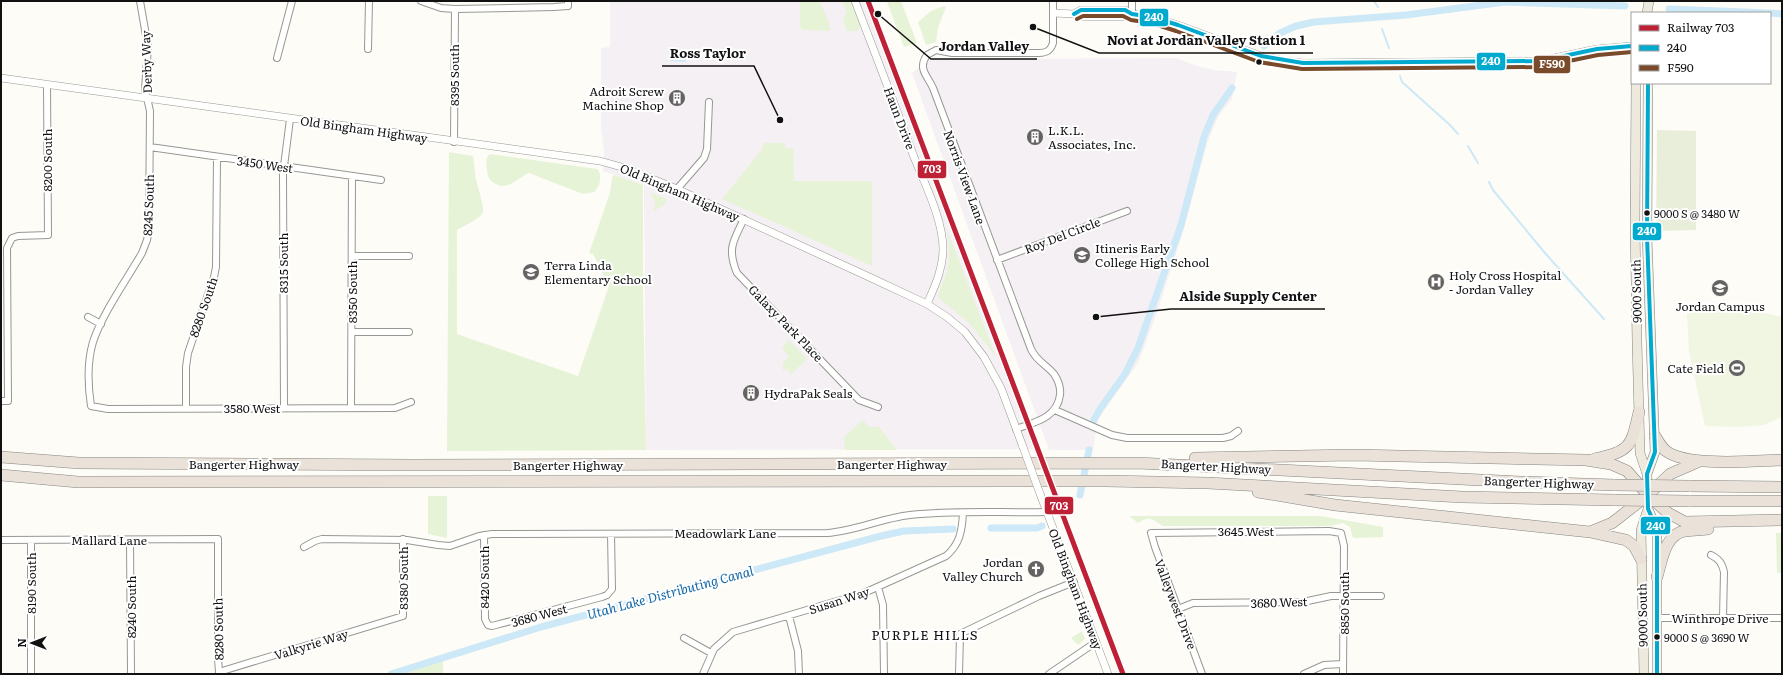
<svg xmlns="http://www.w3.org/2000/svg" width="1783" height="675" font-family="Literata,serif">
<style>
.industrial{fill:#f5f0f3}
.green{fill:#e7f3d7}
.cemetery{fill:#e9eedb}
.pitch{fill:#f0f6e1}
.water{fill:#cde8f7}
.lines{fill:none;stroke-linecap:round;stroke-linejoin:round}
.stream{stroke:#cde8f7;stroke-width:2}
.canal{stroke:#cde8f7;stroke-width:7}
.minor-casing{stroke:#979795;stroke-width:8}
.tertiary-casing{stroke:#979795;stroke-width:8}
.primary-casing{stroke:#858482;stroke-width:10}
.motorway-casing{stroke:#858482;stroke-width:12}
.minor{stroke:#fffffe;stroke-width:6}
.tertiary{stroke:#fffffe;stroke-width:7}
.primary{stroke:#ede9dc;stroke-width:9}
.motorway{stroke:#eae1d8;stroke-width:11}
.tertiary-bridge-casing{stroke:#979795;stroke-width:8;stroke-linecap:butt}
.motorway-bridge-casing{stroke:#858482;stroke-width:12;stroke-linecap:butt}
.tertiary-bridge{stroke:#fffffe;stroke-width:7}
.motorway-bridge{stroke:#eae1d8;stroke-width:11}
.bus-1-casing{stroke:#fff;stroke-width:7}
.bus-2-casing{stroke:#fff;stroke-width:7}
.bus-1{stroke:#00a9ce;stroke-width:4}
.bus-2{stroke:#7a4b2a;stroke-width:4}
.rail-1-casing{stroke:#fff;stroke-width:8}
.rail-1{stroke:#be2036;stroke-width:5}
.bus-dot{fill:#111;stroke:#fff;stroke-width:1.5}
.labels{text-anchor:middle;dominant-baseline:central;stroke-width:4;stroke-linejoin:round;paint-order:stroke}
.bus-label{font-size:11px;fill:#111;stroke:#fff;text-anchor:start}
.street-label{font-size:12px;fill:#111;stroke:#fff}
.poi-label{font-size:12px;fill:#111;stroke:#fff;text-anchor:start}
.water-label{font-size:13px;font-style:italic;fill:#1768a6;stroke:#fff}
.neighbourhood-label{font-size:13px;letter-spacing:1px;fill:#111;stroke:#fff}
.leader{fill:none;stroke:#111;stroke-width:1.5}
.callout-dot{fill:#111;stroke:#fff;stroke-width:1.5}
.callout-label{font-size:13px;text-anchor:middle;font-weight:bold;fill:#111;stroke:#fff;stroke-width:4;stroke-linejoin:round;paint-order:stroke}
.line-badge{stroke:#fff;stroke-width:1.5}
.badge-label{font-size:11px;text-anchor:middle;font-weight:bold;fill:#fff}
</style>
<rect width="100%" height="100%" fill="#fdfcf7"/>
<path class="industrial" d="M 610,1 L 866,1 L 1034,449 L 646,450 L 644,185 L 603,171 L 604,152 L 601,127 L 601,48 L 610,47 Z
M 1176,58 L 1197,66 L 1214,70 L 1237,72 L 1232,99 L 1219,115 L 1208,141 L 1183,232 L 1157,313 L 1138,363 L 1098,419 L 1093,450 L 1049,450 L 912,73 L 931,59 Z"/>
<path class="green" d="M 800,1 L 820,1 L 829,23 L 830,31 L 803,30 L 800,27 Z
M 842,1 L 851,1 L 861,26 L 857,31 L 847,31 L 843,18 L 847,13 Z
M 889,1 L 901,1 L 917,43 L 904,47 L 887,2 Z
M 944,6 L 946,7 L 938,28 L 936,42 L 926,45 L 918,22 L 931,11 Z
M 764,143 L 785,143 L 785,148 L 793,148 L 794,181 L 872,181 L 872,266 L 722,199 L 763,148 L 762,147 Z
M 449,152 L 473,156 C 475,165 474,174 477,183 C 486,218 489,212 457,230 L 457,334 L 578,376 L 609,286 L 593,254 L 589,253 L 610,193 L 612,178 L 614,175 L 643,185 L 643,289 L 646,450 L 447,451 Z
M 490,154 L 597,169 C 603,175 600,187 594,192 L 583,194 L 529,173 C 517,178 507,192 494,183 C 489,180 487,175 487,169 C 486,163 485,158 490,154 Z
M 652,193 L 667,199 L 664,205 L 654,211 L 653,211 L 656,202 L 651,196 Z
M 945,224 L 996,357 L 970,324 L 939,298 C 938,291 943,284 945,277 C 951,259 950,242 945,224 Z
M 789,340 L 807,359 L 791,374 L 787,368 L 783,372 L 783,363 L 789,357 L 782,348 Z
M 863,420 L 869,427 L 879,427 L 897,450 L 845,450 L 844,437 Z
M 428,496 L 447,496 L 447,538 L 428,534 Z
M 1129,516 L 1321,516 L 1383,527 L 1383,537 L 1353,538 L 1350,527 L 1343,523 L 1330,526 L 1163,526 C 1152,520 1151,515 1138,523 Z
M 1776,533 L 1782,533 L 1782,573 L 1777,573 Z
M 1082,631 L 1085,639 L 1078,645 L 1071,638 Z
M 443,660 L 443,674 L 400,674 Z"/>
<path class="cemetery" d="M 1657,130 L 1696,131 L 1696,230 L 1656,231 Z"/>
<path class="pitch" d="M 1698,305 L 1730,306 L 1782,317 L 1782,417 L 1764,425 L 1738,427 L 1705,426 L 1689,351 L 1687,315 Z"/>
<path class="water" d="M 671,49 L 686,50 L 686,62 L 670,61 L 669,52 Z"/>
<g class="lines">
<path class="stream" d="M 1374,1 L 1378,7
M 1382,29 L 1389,48
M 1400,76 L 1402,82 L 1450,125 L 1458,134
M 1468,146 L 1478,163
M 1489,182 L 1493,190 L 1545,253 L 1604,319"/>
<path class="canal" d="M 1669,9 L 1769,13
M 1770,13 L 1782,14
M 1264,46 L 1280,33 L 1296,26 L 1314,22 L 1406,15 L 1505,2 L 1625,6
M 1094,420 L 1100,409 L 1125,374 L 1138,348 L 1181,225 L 1204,137 L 1213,115 L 1232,88
M 1080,495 L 1089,450
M 991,528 L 1037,528 L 1042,526
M 391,674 L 541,627 L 881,536 L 904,531 L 953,529"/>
<g class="minor-casing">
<path id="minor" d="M 140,1 L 148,47 L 145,89 L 150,111 L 149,230 L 147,240 L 142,253 C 127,279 102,314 93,342 C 87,362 88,386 91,406 L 108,409 L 395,408 L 411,402
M 421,1 L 441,8 L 455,9 L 554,7 L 568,6 L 568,1
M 1132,1 L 1132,14
M 368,49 L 369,1
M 277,58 L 292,1
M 454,142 L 455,9
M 150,147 L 381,180
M 677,189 L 704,158 L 707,149 L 709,102
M 744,219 C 733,241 727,249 737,273 L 859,400 L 878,407
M 352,256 L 409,256
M 997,260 L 1127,211
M 88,317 L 101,324
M 352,332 L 409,332
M 1,401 L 8,401 L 7,248 L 12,238 L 18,236 L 48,235 L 47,85
M 186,408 L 186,367 L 188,353 L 214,277 L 216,267 L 217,157
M 284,408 L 283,174 L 290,119
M 351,408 L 352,176
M 1055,410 L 1112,435 L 1127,438 L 1223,438 L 1231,436 L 1238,431
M 1016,429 C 1035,422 1057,418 1060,395 C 1061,387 1058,380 1054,374 C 1047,365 1036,361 1031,349 L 933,88 C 928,76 917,69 927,55 L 936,50 L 952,53 L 1039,53 C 1047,53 1051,50 1053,43 L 1053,1
M 484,535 L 485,619 L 488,625 L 492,626 L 602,597 L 607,595 L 612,589 L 611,534
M 1,540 L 218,539 L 218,659 L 219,672 L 403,616 L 403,539
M 130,540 L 131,674
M 304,547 L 315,541 L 322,539 L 407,540 L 438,545 L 450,546 L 479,536 L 492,534 L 827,533 C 855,531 882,518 910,515 C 955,510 1002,513 1047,512
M 1711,555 C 1719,559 1722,563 1724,572 L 1723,618
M 878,587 L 883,605 L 884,674
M 1178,609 L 1193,603 L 1303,602 L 1331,596 L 1381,596
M 789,616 L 798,651 L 799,674
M 1658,618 L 1782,618
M 684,638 L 711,653
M 31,674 L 31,540
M 703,674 L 714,649 L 733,632 L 864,593 L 946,556 C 960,544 962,531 963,513
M 959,674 L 960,634 L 1039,596 L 1074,582
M 1049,674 L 1096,642
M 1202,674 L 1155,547 L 1151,533 L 1329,531 L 1341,533 L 1344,546 L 1343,674
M 1304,674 L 1324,665 L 1343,664"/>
</g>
<g class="tertiary-casing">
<path id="tertiary" d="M 855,1 C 875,53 895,105 914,157 C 925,184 943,220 943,249 C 943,269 935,286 927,304
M 1054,13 L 1074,14 L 1081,17 L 1124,17 L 1132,14
M 1074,14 L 1081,10 L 1125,10 L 1132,14 L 1152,17 L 1178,25 L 1261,56 L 1284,61 L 1303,63 L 1540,61 L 1597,49 L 1632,46
M 1,78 L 600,161 L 625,168 L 677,189 L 867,276 L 927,304 L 947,317 L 965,332 L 984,357 L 1001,388 L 1023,447
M 1039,491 L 1108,674"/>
</g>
<g class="primary-casing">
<path id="primary" d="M 1647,13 L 1649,1
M 1636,83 L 1635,226 L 1637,342 L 1640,453 L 1647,474 L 1648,509 L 1641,530 L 1644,674
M 1647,474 L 1655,452 L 1647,236 L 1648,83
M 1648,509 L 1657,529 L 1657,674"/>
</g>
<g class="motorway-casing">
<path id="motorway" d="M 1655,436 C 1658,441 1661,447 1666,451 C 1687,467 1754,461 1782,460
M 1,457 L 79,463 L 412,465 L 1138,463 L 1521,482 L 1615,485
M 1195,458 L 1354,455 L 1586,460 L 1611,464 L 1627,471 L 1648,495 L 1668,513 L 1685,522 L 1782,520
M 1594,459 C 1631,451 1631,447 1639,412
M 1,475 L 78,482 L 1106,481 L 1208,483 L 1462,497 L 1615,500
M 1689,486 L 1782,487
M 1258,492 L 1335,505 L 1590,532 L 1626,540 L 1634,546 L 1641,559
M 1689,501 L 1782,501
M 1590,532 L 1612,523 L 1648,495 L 1670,474 L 1700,461
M 1657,577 C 1662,560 1665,534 1685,531 C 1693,530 1700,530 1708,529"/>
</g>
<use href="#minor" class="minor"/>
<use href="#tertiary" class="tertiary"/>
<use href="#primary" class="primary"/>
<use href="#motorway" class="motorway"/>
<g class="tertiary-bridge-casing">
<path id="tertiary-bridge" d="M 1023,447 L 1039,491"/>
</g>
<g class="motorway-bridge-casing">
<path id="motorway-bridge" d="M 1615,485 L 1689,486
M 1615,500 L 1689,501"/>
</g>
<use href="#tertiary-bridge" class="tertiary-bridge"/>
<use href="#motorway-bridge" class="motorway-bridge"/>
<g class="bus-1-casing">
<path id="bus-1" d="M 1074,14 L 1081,10 L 1125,10 L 1132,14 L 1152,17 L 1178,25 L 1261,56 L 1303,63 L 1540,61 L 1597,49 L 1632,46
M 1648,83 L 1647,236 L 1655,452 L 1647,474 L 1648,509 L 1657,529 L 1657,674"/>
</g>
<g class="bus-2-casing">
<path id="bus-2" d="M 1077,19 L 1083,16 L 1123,16 L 1131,20 L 1151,23 L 1176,31 L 1259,62 L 1302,69 L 1540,67 L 1598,55 L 1632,52"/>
</g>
<use href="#bus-1" class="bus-1"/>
<use href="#bus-2" class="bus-2"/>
<g class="rail-1-casing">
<path id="rail-1" d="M 868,1 L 1123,674"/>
</g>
<use href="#rail-1" class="rail-1"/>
</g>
<defs>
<g id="building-disc" transform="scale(0.9)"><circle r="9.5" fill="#646362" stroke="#fff"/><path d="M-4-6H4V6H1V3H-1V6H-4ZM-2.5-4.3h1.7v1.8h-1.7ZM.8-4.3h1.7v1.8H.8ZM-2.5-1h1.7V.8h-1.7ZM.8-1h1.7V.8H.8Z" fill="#fff"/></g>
<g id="school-disc" transform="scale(0.9)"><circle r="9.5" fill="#646362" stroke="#fff"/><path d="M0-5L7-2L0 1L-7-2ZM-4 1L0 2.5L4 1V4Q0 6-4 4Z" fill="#fff"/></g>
<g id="hospital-disc" transform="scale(0.9)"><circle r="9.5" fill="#646362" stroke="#fff"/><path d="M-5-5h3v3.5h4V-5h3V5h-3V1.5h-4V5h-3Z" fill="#fff"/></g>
<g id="university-disc" transform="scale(0.9)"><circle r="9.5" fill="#646362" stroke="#fff"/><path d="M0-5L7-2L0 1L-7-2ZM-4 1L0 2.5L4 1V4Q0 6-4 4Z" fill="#fff"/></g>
<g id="stadium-disc" transform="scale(0.9)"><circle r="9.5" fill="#646362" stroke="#fff"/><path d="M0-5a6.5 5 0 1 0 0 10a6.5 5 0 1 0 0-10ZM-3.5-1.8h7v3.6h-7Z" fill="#fff"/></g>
<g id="church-disc" transform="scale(0.9)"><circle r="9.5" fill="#646362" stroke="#fff"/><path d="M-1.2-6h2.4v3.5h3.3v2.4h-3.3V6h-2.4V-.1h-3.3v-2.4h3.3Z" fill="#fff"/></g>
</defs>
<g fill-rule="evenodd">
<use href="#building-disc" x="677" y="98"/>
<use href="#building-disc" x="1035" y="137"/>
<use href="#school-disc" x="1082" y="255"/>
<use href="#school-disc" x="531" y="272"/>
<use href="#hospital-disc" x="1436" y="282"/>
<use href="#university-disc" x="1720" y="288"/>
<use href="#stadium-disc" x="1737" y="368"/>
<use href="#building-disc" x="751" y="393"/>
<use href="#church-disc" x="1036" y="569"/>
</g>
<g class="bus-dot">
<circle cx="1259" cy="62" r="3.5"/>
<circle cx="1647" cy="213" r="3.5"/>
<circle cx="1657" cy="637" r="3.5"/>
</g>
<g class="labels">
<g class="bus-label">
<text x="1654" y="213">9000 S @ 3480 W</text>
<text x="1664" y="637">9000 S @ 3690 W</text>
</g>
<g class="street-label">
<text transform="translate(146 62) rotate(-92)">Derby Way</text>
<text transform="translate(454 75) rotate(-90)">8395 South</text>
<text transform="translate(900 118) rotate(69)">Haun Drive</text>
<text transform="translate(364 129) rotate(8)">Old Bingham Highway</text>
<text transform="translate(47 160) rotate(-90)">8200 South</text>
<text transform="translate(265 164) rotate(8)">3450 West</text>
<text transform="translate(965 177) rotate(70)">Norris View Lane</text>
<text transform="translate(680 192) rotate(23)">Old Bingham Highway</text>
<text transform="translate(148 205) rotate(-88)">8245 South</text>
<text transform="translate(1062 235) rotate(-21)">Roy Del Circle</text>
<text transform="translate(283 263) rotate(-90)">8315 South</text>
<text transform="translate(1636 291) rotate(-91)">9000 South</text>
<text transform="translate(352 292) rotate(-90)">8350 South</text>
<text transform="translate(203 307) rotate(-71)">8280 South</text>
<text transform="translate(786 323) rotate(46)">Galaxy Park Place</text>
<text x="252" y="408">3580 West</text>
<text x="244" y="464">Bangerter Highway</text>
<text x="892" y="464">Bangerter Highway</text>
<text x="568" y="465">Bangerter Highway</text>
<text transform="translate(1216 466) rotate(3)">Bangerter Highway</text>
<text transform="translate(1539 482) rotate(2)">Bangerter Highway</text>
<text x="1246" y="531">3645 West</text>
<text x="725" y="533">Meadowlark Lane</text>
<text x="109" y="540">Mallard Lane</text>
<text transform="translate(484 577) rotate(-90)">8420 South</text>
<text transform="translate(403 578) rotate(-90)">8380 South</text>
<text transform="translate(31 583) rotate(-90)">8190 South</text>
<text transform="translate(1076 589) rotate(69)">Old Bingham Highway</text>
<text transform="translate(839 600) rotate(-18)">Susan Way</text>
<text transform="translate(1279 602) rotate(-2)">3680 West</text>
<text transform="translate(1344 603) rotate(-90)">8850 South</text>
<text transform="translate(1176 604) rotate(69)">Valleywest Drive</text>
<text transform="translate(131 607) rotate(-90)">8240 South</text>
<text transform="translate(539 615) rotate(-15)">3680 West</text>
<text transform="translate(1642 615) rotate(-91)">9000 South</text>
<text x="1720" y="618">Winthrope Drive</text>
<text transform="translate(218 629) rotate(-91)">8280 South</text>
<text transform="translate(311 644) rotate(-17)">Valkyrie Way</text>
</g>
<g class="poi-label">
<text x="664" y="91" text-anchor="end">Adroit Screw<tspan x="664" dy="14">Machine Shop</tspan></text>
<text x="1048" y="130">L.K.L.<tspan x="1048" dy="14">Associates, Inc.</tspan></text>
<text x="1095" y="248">Itineris Early<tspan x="1095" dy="14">College High School</tspan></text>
<text x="544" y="265">Terra Linda<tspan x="544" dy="14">Elementary School</tspan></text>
<text x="1449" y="275">Holy Cross Hospital<tspan x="1449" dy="14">- Jordan Valley</tspan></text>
<text x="1720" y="306" text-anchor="middle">Jordan Campus</text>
<text x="1724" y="368" text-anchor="end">Cate Field</text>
<text x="764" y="393">HydraPak Seals</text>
<text x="1023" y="562" text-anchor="end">Jordan<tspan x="1023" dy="14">Valley Church</tspan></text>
</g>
<g class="water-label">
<text transform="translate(670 592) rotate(-15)">Utah Lake Distributing Canal</text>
</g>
<g class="neighbourhood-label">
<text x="925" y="634">PURPLE HILLS</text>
</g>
</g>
<path class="leader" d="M1033 27L1099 53H1313M878 14L931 59H1037M780 120L754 66H662M1096 317L1171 309H1325"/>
<g class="callout-dot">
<circle cx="1033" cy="27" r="4"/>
<circle cx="878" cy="14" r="4"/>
<circle cx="780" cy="120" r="4"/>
<circle cx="1096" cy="317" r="4"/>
</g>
<g class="callout-label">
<text x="1206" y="45">Novi at Jordan Valley Station 1</text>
<text x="984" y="51">Jordan Valley</text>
<text x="708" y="58">Ross Taylor</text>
<text x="1248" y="301">Alside Supply Center</text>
</g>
<g class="line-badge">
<rect x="1139" y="8" width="30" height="19" rx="4" fill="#00a9ce"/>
<rect x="1476" y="52" width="30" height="19" rx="4" fill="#00a9ce"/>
<rect x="1533" y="55" width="38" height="19" rx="4" fill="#7a4b2a"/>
<rect x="917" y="160" width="30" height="19" rx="4" fill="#be2036"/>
<rect x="1632" y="222" width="30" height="19" rx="4" fill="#00a9ce"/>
<rect x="1044" y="496" width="30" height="19" rx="4" fill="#be2036"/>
<rect x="1640" y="516" width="31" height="19" rx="4" fill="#00a9ce"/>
</g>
<g class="badge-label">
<text x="1154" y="21">240</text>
<text x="1491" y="65">240</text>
<text x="1552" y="68">F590</text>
<text x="932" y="173">703</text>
<text x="1647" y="235">240</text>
<text x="1059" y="510">703</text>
<text x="1656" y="530">240</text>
</g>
<rect width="1783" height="675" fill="none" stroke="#111111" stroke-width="4"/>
<rect x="1631" y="12" width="140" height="72" fill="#ffffff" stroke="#a0a0a0"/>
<rect x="1639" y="25" width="20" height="6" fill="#be2036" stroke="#a0a0a0"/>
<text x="1667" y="32" font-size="12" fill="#111111">Railway 703</text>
<rect x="1639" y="45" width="20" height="6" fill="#00a9ce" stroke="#a0a0a0"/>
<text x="1667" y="52" font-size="12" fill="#111111">240</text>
<rect x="1639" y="65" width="20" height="6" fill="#7a4b2a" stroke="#a0a0a0"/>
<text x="1667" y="72" font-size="12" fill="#111111">F590</text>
<g transform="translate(32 643) rotate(270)" stroke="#ffffff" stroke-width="3" paint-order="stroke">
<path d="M0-3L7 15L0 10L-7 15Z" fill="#111111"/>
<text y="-6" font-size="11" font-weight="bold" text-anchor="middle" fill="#111111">N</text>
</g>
</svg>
